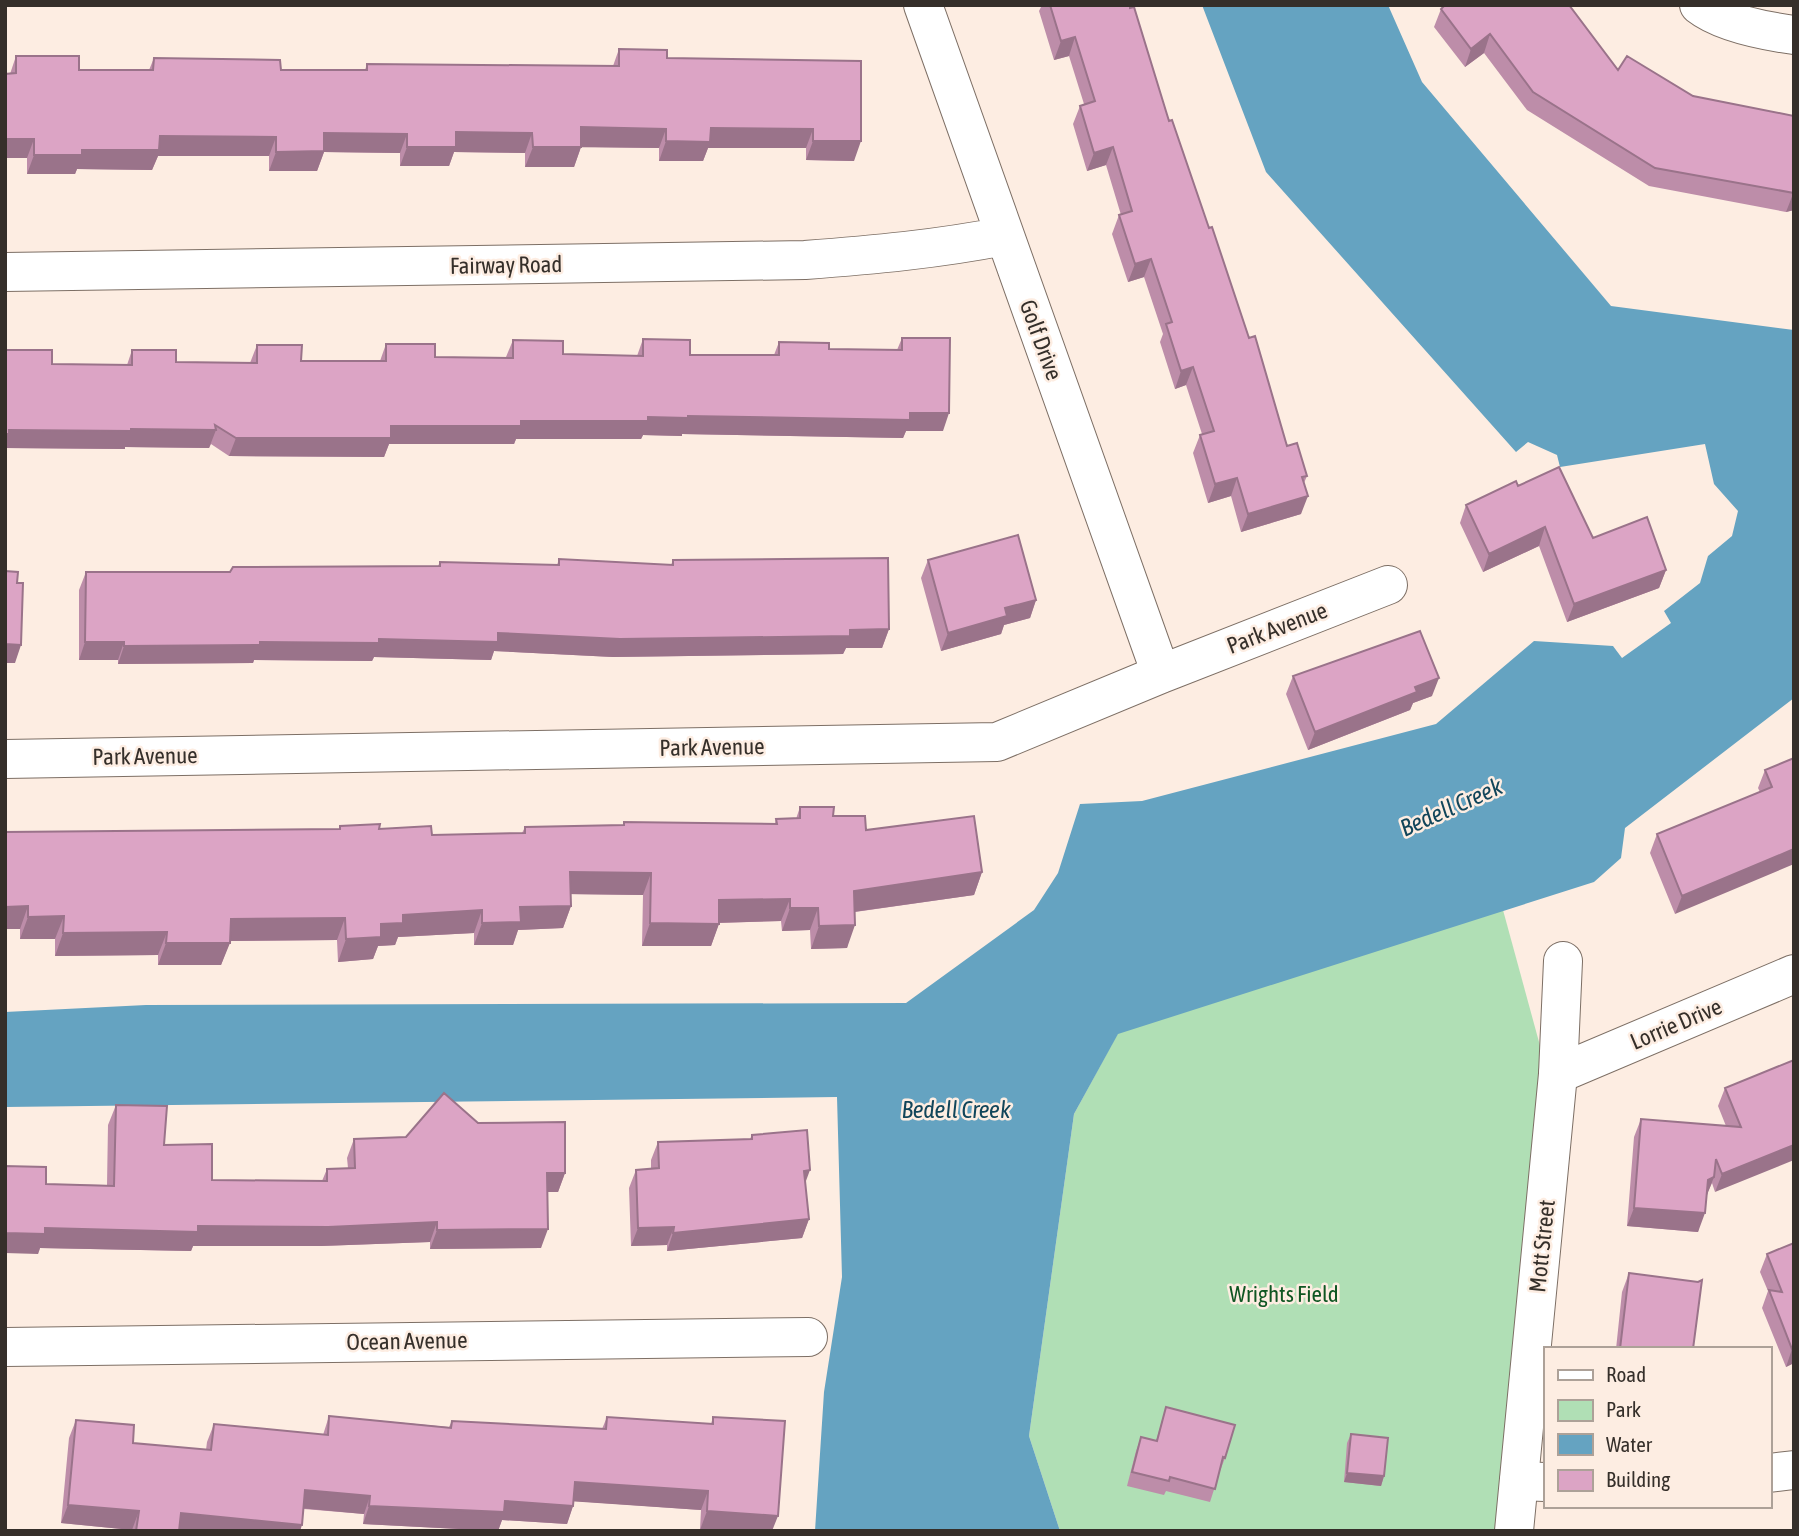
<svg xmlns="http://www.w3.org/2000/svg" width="1799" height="1536" font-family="'Asap Condensed',sans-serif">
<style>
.green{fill:#b0dfb5}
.water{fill:#65a3c1}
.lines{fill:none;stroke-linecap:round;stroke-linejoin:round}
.street-casing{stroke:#7d6f65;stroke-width:40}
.secondary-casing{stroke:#7d6f65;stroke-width:40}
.street{stroke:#fff;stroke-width:38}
.secondary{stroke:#fff;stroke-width:38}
.wall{fill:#bd8da9}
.shaded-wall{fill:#9a738a}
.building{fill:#dca4c5;stroke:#9a738a;stroke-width:2}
.labels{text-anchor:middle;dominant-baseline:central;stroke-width:5;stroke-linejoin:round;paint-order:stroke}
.street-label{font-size:23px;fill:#352f2a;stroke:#fdede2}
.park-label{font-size:23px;fill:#0f5622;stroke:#fdede2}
.water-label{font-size:24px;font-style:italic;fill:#11455a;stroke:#fdede2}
</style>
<rect width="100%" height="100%" fill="#fdede2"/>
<path class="green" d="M 1503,910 L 1542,1053 L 1495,1531 L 1060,1531 L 1029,1436 L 1074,1114 L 1118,1033 Z"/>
<path class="water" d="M 1202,5 L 1388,5 L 1422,82 L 1611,306 L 1794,330 L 1794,698 L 1625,828 L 1621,858 L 1594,882 L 1118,1034 L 1074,1114 L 1029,1436 L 1060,1531 L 815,1531 L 824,1392 L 842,1277 L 837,1097 L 5,1107 L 5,1012 L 146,1005 L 906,1003 L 1034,910 L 1058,873 L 1080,804 L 1142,801 L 1436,724 L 1534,641 L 1613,646 L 1622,658 L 1671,623 L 1664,611 L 1700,583 L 1708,556 L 1732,536 L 1738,511 L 1714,484 L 1705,444 L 1560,467 L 1557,455 L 1528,442 L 1516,452 L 1266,172 Z"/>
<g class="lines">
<g class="street-casing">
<path id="street" d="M 923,5 L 1161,674
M 1699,5 C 1722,23 1765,31 1794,35
M 5,272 L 805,260 C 872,255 938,249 1004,236
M 5,759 L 997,742 L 1161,674 L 1388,585
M 1558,1074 L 1794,974
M 5,1347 L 808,1337
M 1769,1473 L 1794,1470
M 1519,1481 L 1545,1482"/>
</g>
<g class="secondary-casing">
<path id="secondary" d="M 1514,1531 L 1558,1074 L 1563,961"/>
</g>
<use href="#street" class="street"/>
<use href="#secondary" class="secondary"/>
</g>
<path class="wall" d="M 1042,5 L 1130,5 L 1169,121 L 1249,338 L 1287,446 L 1307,476 L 1304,483 L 1301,514 L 1241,532 L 1231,496 L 1208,503 L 1193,453 L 1200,435 L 1202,434 L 1186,385 L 1175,389 L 1160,342 L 1163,334 L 1144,277 L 1128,282 L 1112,234 L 1119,215 L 1121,215 L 1106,165 L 1087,171 L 1073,124 L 1080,106 L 1084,104 L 1069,56 L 1054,60 L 1039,11 Z
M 1441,9 L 1693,96 L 1794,116 L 1794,210 L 1786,212 L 1649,186 L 1527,110 L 1484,53 L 1465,67 L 1434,27 Z
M 619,49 L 667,58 L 861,61 L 854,161 L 806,160 L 806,148 L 708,148 L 703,161 L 659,161 L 659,148 L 581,147 L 574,167 L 525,167 L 525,153 L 454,152 L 449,166 L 400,166 L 400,153 L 324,152 L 317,171 L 269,171 L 269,156 L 158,156 L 152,170 L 77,169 L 75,174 L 27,174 L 27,158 L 5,158 L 5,74 L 10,74 L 16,56 L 79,70 L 149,70 L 154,58 L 281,70 L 365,70 L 367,64 L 613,66 Z
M 902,338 L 943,431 L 906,431 L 903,438 L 682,434 L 682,436 L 643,435 L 641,439 L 516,439 L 514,444 L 389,444 L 384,457 L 229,456 L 211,444 L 209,448 L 125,447 L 125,449 L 5,448 L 5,350 L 52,364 L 127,365 L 132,350 L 176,362 L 250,363 L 257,345 L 301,361 L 380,361 L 386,344 L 435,357 L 506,357 L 513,340 L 563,354 L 637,356 L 643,339 L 690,355 L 774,355 L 779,342 L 829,349 L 897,350 Z
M 1518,486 L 1593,538 L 1666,570 L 1659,588 L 1567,622 L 1539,546 L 1483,572 L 1460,523 L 1466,505 Z
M 559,559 L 671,565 L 673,560 L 889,629 L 882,648 L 846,648 L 843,654 L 613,657 L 494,651 L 491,660 L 374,657 L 372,661 L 254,660 L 253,663 L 118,664 L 118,660 L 79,660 L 79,590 L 86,572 L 230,572 L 438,566 L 440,562 L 557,565 Z
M 928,560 L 1036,600 L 1030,618 L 1004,625 L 1001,634 L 941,651 L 921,578 Z
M 1293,676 L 1432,696 L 1413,703 L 1410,710 L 1308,750 L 1286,694 Z
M 1794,758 L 1675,914 L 1650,853 L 1657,834 L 1760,792 L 1758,788 L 1765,770 Z
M 800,807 L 833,816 L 866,830 L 982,872 L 974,895 L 855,912 L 847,948 L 811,949 L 810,930 L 782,931 L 781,921 L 719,923 L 711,946 L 642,946 L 643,895 L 571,894 L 571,906 L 563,928 L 518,930 L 513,945 L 474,945 L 474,933 L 398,937 L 395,945 L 378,946 L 373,959 L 338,962 L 337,940 L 230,941 L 221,965 L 158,965 L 158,955 L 55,956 L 55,939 L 20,939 L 20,929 L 5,832 L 339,829 L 340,826 L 379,829 L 432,835 L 522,833 L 525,827 L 623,825 L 624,822 L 775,824 L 776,819 L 796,819 Z
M 1794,1060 L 1715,1192 L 1712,1183 L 1706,1196 L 1698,1232 L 1627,1226 L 1634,1137 L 1641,1119 L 1726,1126 L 1718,1106 L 1725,1088 Z
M 116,1105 L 164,1145 L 212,1180 L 322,1181 L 327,1169 L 348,1168 L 347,1158 L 354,1139 L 406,1137 L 478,1123 L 565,1173 L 558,1192 L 547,1192 L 541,1248 L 430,1249 L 430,1242 L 321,1246 L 193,1246 L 191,1251 L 40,1248 L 38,1254 L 46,1184 L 107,1185 L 108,1125 Z
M 752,1135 L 805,1183 L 809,1219 L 802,1238 L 667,1251 L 667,1245 L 631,1246 L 629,1188 L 636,1170 L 651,1169 L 651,1160 L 658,1142 L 750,1139 Z
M 1794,1243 L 1794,1363 L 1786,1367 L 1762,1308 L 1768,1291 L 1760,1272 L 1767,1254 Z
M 1629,1273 L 1693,1349 L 1616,1349 L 1622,1292 Z
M 1166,1407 L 1225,1458 L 1220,1471 L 1210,1502 L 1166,1491 L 1164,1495 L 1127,1486 L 1136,1451 L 1141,1437 L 1156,1441 Z
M 329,1416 L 449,1427 L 452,1421 L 602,1429 L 607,1417 L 711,1424 L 713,1417 L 785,1421 L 700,1530 L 701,1510 L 574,1501 L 573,1506 L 567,1524 L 502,1520 L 498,1531 L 363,1524 L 364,1514 L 304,1509 L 300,1531 L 132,1531 L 132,1530 L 61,1523 L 69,1438 L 76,1420 L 133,1443 L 206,1450 L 207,1442 L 214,1424 L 323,1435 Z
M 1351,1434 L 1384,1476 L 1381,1486 L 1344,1482 L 1347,1443 Z"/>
<path class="shaded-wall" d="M 1490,34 L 1484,53 L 1465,67 L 1471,49 Z
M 1075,37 L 1069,56 L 1054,60 L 1061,41 Z
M 581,127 L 666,129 L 659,148 L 574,147 Z
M 711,128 L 813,129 L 806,148 L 708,148 L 703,161 L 659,161 L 666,141 Z
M 456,132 L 532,133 L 525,153 L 454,152 L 449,166 L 400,166 L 407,147 Z
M 324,133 L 407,134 L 400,153 L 324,152 L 317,171 L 269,171 L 276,152 Z
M 160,136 L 276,137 L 269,156 L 158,156 L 152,170 L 77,169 L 75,174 L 27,174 L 34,155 L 82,150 Z
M 5,139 L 34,139 L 27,158 L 5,158 Z
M 813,141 L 861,141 L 854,161 L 806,160 Z
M 533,147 L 581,147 L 574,167 L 525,167 Z
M 1113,147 L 1106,165 L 1087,171 L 1094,153 Z
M 1794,193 L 1794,210 L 1786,212 L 1793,194 Z
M 1151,259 L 1144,277 L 1128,282 L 1135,264 Z
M 1193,367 L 1186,385 L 1175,389 L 1181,371 Z
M 910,413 L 949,413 L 943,431 L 906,431 L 903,438 L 682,434 L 682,436 L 643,435 L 641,439 L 516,439 L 514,444 L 389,444 L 384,457 L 229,456 L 236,438 L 391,426 L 648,417 Z
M 131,429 L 216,430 L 209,448 L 125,447 L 125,449 L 5,448 L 5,434 L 9,430 Z
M 1237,478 L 1231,496 L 1208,503 L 1215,484 Z
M 1308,496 L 1301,514 L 1241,532 L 1248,514 Z
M 1545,527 L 1539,546 L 1483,572 L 1489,554 Z
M 1666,570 L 1659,588 L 1567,622 L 1574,604 Z
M 1036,600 L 1030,618 L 1004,625 L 1001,634 L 941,651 L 948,633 L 1005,608 Z
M 889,629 L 882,648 L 846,648 L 843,654 L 613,657 L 494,651 L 491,660 L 374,657 L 372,661 L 254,660 L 253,663 L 118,664 L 124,646 L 379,639 L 498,633 Z
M 85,642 L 124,642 L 118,660 L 79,660 Z
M 5,644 L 21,645 L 15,663 L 5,663 Z
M 1439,678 L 1432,696 L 1413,703 L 1410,710 L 1308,750 L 1315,732 L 1415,687 Z
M 1794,849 L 1794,864 L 1675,914 L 1682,896 Z
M 570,872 L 651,873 L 643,895 L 562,894 Z
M 982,872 L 974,895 L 846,913 L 854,891 Z
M 790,899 L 781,921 L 711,923 L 719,900 Z
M 28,906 L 20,929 L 5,929 L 5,907 Z
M 571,906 L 563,928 L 518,930 L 513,945 L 474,945 L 482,923 L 520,907 Z
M 790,908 L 818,908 L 810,930 L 782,931 Z
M 482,910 L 474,933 L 398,937 L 395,945 L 378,946 L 373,959 L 338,962 L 346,939 L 403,915 Z
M 64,916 L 55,939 L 20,939 L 28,917 Z
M 345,918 L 337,940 L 223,941 L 231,919 Z
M 650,923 L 719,924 L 711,946 L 642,946 Z
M 855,925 L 847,948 L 811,949 L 819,926 Z
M 167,932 L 158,955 L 55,956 L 63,933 Z
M 166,943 L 230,943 L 221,965 L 158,965 Z
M 1794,1145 L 1794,1160 L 1715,1192 L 1722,1174 Z
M 810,1170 L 803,1189 L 804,1171 Z
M 547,1173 L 565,1173 L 558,1192 L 540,1192 Z
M 1714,1177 L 1707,1195 L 1701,1198 L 1708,1180 Z
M 1634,1208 L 1705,1213 L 1698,1232 L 1627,1226 Z
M 809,1219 L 802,1238 L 667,1251 L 673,1233 Z
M 437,1222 L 430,1242 L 321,1246 L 193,1246 L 191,1251 L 40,1248 L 38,1254 L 5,1253 L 5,1233 L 45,1228 Z
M 674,1227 L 667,1245 L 631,1246 L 638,1228 Z
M 548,1229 L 541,1248 L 430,1249 L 437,1230 Z
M 1794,1348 L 1794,1363 L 1786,1367 L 1792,1349 Z
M 1347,1473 L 1384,1476 L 1381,1486 L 1344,1482 Z
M 575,1482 L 708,1491 L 701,1510 L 568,1501 Z
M 305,1490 L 370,1496 L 364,1514 L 299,1508 Z
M 505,1501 L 573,1506 L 567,1524 L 502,1520 L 498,1531 L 363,1524 L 369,1506 Z
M 68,1505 L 139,1511 L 132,1530 L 61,1523 Z
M 707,1511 L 778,1516 L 772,1531 L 720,1531 L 700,1530 Z
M 181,1513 L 302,1525 L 300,1531 L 174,1531 Z"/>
<path class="building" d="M 1050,5 L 1130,5 L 1130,8 L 1134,7 L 1169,121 L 1172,120 L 1209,228 L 1212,227 L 1249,338 L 1255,336 L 1287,446 L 1297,443 L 1307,476 L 1302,477 L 1308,496 L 1248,514 L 1237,478 L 1215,484 L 1200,435 L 1214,431 L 1193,367 L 1181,371 L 1166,324 L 1172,322 L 1151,259 L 1135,264 L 1119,215 L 1132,211 L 1113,147 L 1094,153 L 1080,106 L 1095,101 L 1075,37 L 1061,41 Z
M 1445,5 L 1569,5 L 1618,70 L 1627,56 L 1693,96 L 1794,116 L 1794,193 L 1655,168 L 1533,92 L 1490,34 L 1471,49 L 1441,9 Z
M 619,49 L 667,50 L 667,58 L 861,61 L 861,141 L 813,141 L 813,129 L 711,128 L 710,142 L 666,141 L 666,129 L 581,127 L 581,147 L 533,147 L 532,133 L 456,132 L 456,147 L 407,147 L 407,134 L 324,133 L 324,151 L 276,152 L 276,137 L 160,136 L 159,150 L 82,150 L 82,155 L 34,155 L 34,139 L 5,139 L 5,74 L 16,73 L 16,56 L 79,56 L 79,70 L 153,70 L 154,58 L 280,60 L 281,70 L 367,70 L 367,64 L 619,66 Z
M 902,338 L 950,338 L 949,413 L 910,413 L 910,420 L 688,416 L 688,418 L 648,417 L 648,421 L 521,421 L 521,426 L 391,426 L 391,438 L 236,438 L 215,425 L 216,430 L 131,429 L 131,431 L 9,430 L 9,434 L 5,434 L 5,350 L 52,350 L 52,364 L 132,365 L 132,350 L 176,350 L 176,362 L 257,363 L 257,345 L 302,345 L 301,361 L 386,361 L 386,344 L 435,344 L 435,357 L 513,358 L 513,340 L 563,341 L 563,354 L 643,356 L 643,339 L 690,340 L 690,355 L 779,355 L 779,342 L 829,343 L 829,349 L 902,350 Z
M 1559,467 L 1593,538 L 1647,517 L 1666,570 L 1574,604 L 1545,527 L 1489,554 L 1466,505 L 1516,481 L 1518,486 Z
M 1018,535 L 1036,600 L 1005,608 L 1007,616 L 948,633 L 928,560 Z
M 888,558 L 889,629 L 850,630 L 850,636 L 620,639 L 498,633 L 498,642 L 379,639 L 379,643 L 260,642 L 260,645 L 124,646 L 124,642 L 85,642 L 86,572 L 230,572 L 233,567 L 440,566 L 440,562 L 559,565 L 559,559 L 673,565 L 673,560 Z
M 5,571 L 18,572 L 17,583 L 23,583 L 21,645 L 5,644 Z
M 1420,631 L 1439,678 L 1415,687 L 1417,692 L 1315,732 L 1293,676 Z
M 1794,758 L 1794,849 L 1682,896 L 1657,834 L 1772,787 L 1765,770 Z
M 800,807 L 834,807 L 833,816 L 865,816 L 866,830 L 974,816 L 982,872 L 854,891 L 855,925 L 819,926 L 818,908 L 790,908 L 790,899 L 719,900 L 719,924 L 650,923 L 651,873 L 570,872 L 571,906 L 520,907 L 521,922 L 482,923 L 482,910 L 403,915 L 403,923 L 381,924 L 381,937 L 346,939 L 345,918 L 231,919 L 230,943 L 166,943 L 167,932 L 63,933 L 64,916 L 28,917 L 28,906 L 5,907 L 5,832 L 340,829 L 340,826 L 380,824 L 379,829 L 431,826 L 432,835 L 525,833 L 525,827 L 624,825 L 624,822 L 777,824 L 776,819 L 800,818 Z
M 1794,1060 L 1794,1145 L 1722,1174 L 1716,1159 L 1714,1177 L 1708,1180 L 1705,1213 L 1634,1208 L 1641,1119 L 1741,1127 L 1725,1088 Z
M 444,1093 L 478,1123 L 565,1122 L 565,1173 L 547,1173 L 548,1229 L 437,1230 L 437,1222 L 328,1227 L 198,1226 L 198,1232 L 45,1228 L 45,1234 L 5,1233 L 5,1166 L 46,1167 L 46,1184 L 114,1186 L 116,1105 L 167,1106 L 164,1145 L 212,1144 L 212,1180 L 327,1181 L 327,1169 L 355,1168 L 354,1139 L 406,1137 Z
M 807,1130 L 810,1170 L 804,1171 L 809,1219 L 673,1233 L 674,1227 L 638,1228 L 636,1170 L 659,1168 L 658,1142 L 752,1139 L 752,1135 Z
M 1794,1243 L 1794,1348 L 1792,1349 L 1769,1290 L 1782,1292 L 1767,1254 Z
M 1629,1273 L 1698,1282 L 1702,1280 L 1693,1349 L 1620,1349 Z
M 1166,1407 L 1235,1425 L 1225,1458 L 1223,1457 L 1215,1489 L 1170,1477 L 1169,1481 L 1132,1472 L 1141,1437 L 1157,1441 Z
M 329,1416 L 451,1428 L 452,1421 L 606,1429 L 607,1417 L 713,1424 L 713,1417 L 785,1421 L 778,1516 L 707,1511 L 708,1491 L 575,1482 L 573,1506 L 505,1501 L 504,1512 L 369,1506 L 370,1496 L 305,1490 L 302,1525 L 181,1513 L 179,1531 L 136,1531 L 139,1511 L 68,1505 L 76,1420 L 134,1425 L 133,1443 L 211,1450 L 214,1424 L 328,1435 Z
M 1351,1434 L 1388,1438 L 1384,1476 L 1347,1473 Z"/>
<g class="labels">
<g class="street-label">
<text transform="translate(506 265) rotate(-1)">Fairway Road</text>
<text transform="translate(1041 340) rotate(70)">Golf Drive</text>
<text transform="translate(1277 628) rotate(-21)">Park Avenue</text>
<text transform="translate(712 747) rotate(-1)">Park Avenue</text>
<text transform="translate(145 756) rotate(-1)">Park Avenue</text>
<text transform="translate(1676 1024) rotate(-23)">Lorrie Drive</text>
<text transform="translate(1542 1246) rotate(-84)">Mott Street</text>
<text transform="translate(407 1341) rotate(-1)">Ocean Avenue</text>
</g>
<g class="park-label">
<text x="1284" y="1294">Wrights Field</text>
</g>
<g class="water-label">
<text transform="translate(1451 807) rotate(-24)">Bedell Creek</text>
<text x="956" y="1109">Bedell Creek</text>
</g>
</g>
<rect width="1799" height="1536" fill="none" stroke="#352f2a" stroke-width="14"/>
<rect x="1544" y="1347" width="228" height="161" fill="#fdede2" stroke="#ada198" stroke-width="2"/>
<rect x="1558" y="1370" width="35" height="10" fill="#ffffff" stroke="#ada198" stroke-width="2"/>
<text x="1606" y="1382" font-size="21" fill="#352f2a">Road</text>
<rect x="1558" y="1400" width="35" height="21" fill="#b0dfb5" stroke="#ada198" stroke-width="2"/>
<text x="1606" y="1417" font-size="21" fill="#352f2a">Park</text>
<rect x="1558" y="1434" width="35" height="21" fill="#65a3c1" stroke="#ada198" stroke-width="2"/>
<text x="1606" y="1452" font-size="21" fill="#352f2a">Water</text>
<rect x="1558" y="1470" width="35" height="21" fill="#dca4c5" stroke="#ada198" stroke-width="2"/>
<text x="1606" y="1487" font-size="21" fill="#352f2a">Building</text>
</svg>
